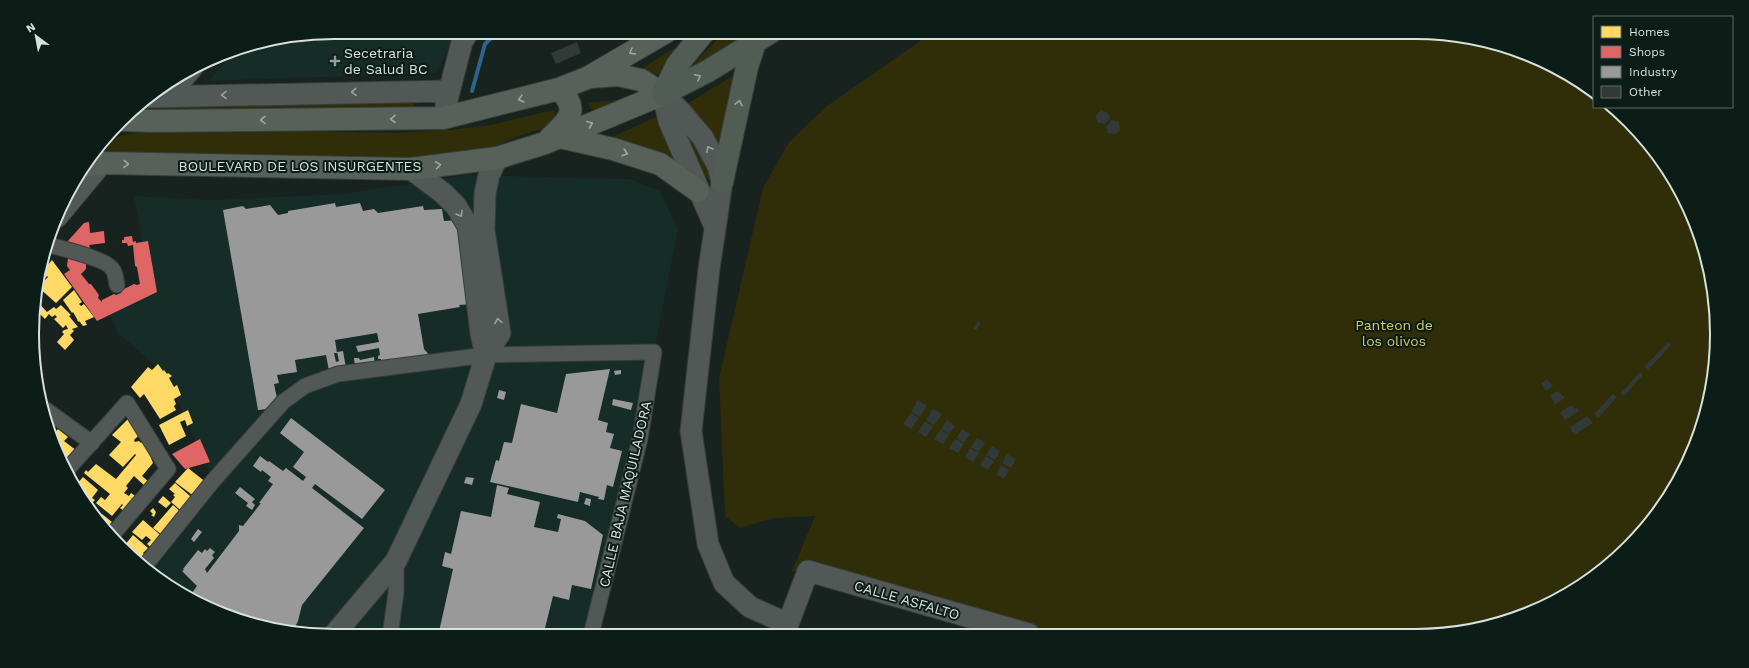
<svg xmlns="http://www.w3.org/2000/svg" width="1749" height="668" font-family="'Work Sans',sans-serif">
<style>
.built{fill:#162c27}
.green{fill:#2f2e09}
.homes{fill:#ffd966}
.shops{fill:#e06666}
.industry{fill:#999}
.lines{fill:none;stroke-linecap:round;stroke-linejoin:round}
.stream{stroke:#2e648c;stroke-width:4}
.building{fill:#323a39}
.street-casing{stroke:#363e3b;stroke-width:17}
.secondary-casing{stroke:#363e3b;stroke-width:23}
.primary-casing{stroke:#363e3b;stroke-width:24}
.highway-casing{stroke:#363e3b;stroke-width:24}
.street{stroke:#515855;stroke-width:15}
.secondary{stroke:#515855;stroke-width:21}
.primary{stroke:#58605a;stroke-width:22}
.highway{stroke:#515c54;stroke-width:22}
.oneway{stroke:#9ea7a2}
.oneway2{stroke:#9ba59f}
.oneway3{stroke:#9ba3a0}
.poi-dot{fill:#949e9a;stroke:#0c1c17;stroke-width:1.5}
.labels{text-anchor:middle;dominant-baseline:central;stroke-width:4;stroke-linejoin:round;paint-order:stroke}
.poi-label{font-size:14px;fill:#d7e1dd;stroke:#0c1c17;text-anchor:start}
.street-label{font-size:14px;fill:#d7e1dd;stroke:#0c1c17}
.park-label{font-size:14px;fill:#d1ca65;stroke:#0c1c17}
.rim{fill:none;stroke:#d7e1dd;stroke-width:2}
</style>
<rect width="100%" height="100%" fill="#18221f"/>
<path class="built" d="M 334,32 L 458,32 L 436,73 L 209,81 L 237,48 Z
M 468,175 L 629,179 L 660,191 L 678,229 L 654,352 L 591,635 L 334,636 L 256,626 L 201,605 L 150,574 L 144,567 L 213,481 L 166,375 L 117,332 L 110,315 L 151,294 L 134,196 L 212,200 L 343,194 Z"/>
<path class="green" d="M 725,32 L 753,32 L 696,67 L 695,62 Z
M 933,32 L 1415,32 L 1493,42 L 1549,63 L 1594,91 L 1594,107 L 1612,107 L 1642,135 L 1677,183 L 1701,237 L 1714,295 L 1716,354 L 1707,412 L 1666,502 L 1614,561 L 1531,613 L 1455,633 L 1029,634 L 808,571 L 792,571 L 815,516 L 774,518 L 740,528 L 725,516 L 719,378 L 763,188 L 789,142 L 827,106 Z
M 697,34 L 664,75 L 634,73 Z
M 742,70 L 723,160 L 706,126 L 687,104 Z
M 615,100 L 626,100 L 593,113 L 588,103 Z
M 144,101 L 413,101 L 416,111 L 133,109 Z
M 554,110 L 559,124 L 524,134 L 480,152 L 422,162 L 93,159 L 109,138 L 149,131 L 178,128 L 396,133 L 459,129 L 490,125 Z
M 664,113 L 685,170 L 604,141 Z
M 684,121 L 701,141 L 716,190 L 703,172 L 684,134 Z"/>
<path class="homes" d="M 52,260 L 72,287 L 56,303 L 38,287 L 48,277 L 47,276 L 44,279 L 39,275 Z
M 74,290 L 82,302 L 79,304 L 81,306 L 84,304 L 94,317 L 85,321 L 87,325 L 83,326 L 79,321 L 78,322 L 77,319 L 73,312 L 72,313 L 63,300 Z
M 35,299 L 47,312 L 54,307 L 56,309 L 61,305 L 71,315 L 69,316 L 78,327 L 72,329 L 74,331 L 70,335 L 74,340 L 65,350 L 57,342 L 64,334 L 62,332 L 64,330 L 68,329 L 66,325 L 63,328 L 54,319 L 57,317 L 55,315 L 52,317 L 49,314 L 45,319 L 39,313 L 35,318 Z
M 37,362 L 43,375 L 37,381 Z
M 158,364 L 163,371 L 164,370 L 167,374 L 168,373 L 172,376 L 169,378 L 174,387 L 177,385 L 181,395 L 174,399 L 176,404 L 174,406 L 176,410 L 160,419 L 144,394 L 140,398 L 131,387 L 148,367 L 152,370 Z
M 188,410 L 193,423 L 187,426 L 185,420 L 180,422 L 186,436 L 169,445 L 159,425 Z
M 129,418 L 139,435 L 134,440 L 135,442 L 139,441 L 141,443 L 144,440 L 153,463 L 142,476 L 149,482 L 146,487 L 134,476 L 126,486 L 128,488 L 124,493 L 129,496 L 131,493 L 137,497 L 134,500 L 130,497 L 134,501 L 125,512 L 120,508 L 123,505 L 122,504 L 112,516 L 96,503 L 101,497 L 105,500 L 110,494 L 84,473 L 86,470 L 88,472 L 96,464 L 116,479 L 136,455 L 135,454 L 123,467 L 109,455 L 121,442 L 112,435 Z
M 58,429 L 68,437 L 64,441 L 77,451 L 69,461 L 55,450 L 51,437 Z
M 188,468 L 207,483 L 195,497 L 175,482 Z
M 83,477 L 98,490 L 92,498 L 95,500 L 90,505 L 88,503 L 86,505 L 83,502 L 75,486 Z
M 175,483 L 196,501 L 185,514 L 171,502 L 175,497 L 173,495 L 175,494 L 169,489 Z
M 163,496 L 171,503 L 166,508 L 158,502 Z
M 173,505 L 184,515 L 166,538 L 153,528 Z
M 153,508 L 156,512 L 154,517 L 151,515 L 153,514 L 150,511 Z
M 102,514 L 112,522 L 107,527 L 98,518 Z
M 143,520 L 165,539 L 155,551 L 147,544 L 151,540 L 146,536 L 142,540 L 132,532 Z
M 133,535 L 148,548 L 143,553 L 148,558 L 143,564 L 124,546 Z"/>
<path class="shops" d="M 89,222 L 90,233 L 104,231 L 105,243 L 89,245 L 90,248 L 88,249 L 67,242 L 84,223 Z
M 132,236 L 133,242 L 136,241 L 136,243 L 148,241 L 157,292 L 97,321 L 64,274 L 70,270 L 67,266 L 68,258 L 74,254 L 86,260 L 86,269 L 81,274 L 89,284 L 91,284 L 99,295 L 98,298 L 102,302 L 102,300 L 114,294 L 116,295 L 121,293 L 122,290 L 134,284 L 137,285 L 140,284 L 137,267 L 135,266 L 133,245 L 128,246 L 127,243 L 122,243 L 122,240 L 124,240 L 124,237 Z
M 200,439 L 210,462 L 185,469 L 172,454 Z"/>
<path class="industry" d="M 335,203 L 336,207 L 360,203 L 363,211 L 374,209 L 378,213 L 423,206 L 424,210 L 442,209 L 444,221 L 460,220 L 472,304 L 459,305 L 460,307 L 418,314 L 424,349 L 432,358 L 381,361 L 381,359 L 378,359 L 378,356 L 380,355 L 379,348 L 358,352 L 356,346 L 379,342 L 377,333 L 335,340 L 337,353 L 334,353 L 336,362 L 339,361 L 337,352 L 343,351 L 346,368 L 329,371 L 326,355 L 295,360 L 297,372 L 277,375 L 279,383 L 274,384 L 278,403 L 267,411 L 267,409 L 258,410 L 223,210 L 243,206 L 246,209 L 270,205 L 278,215 L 288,213 L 288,211 Z
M 374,357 L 375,365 L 355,367 L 354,358 L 359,358 L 360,360 Z
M 610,369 L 598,420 L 608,423 L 606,432 L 614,434 L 610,448 L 622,451 L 613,487 L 607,485 L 604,500 L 598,499 L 599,497 L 580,492 L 578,502 L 490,482 L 496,460 L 499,461 L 504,442 L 512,443 L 521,404 L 557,413 L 566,374 Z
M 621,370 L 621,374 L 615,375 L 614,371 Z
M 499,390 L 506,392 L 504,400 L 497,398 Z
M 613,399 L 633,403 L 631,410 L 612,405 Z
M 291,418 L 385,490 L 362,519 L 315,484 L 312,488 L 364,528 L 302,605 L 298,621 L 293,631 L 256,626 L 201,605 L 189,597 L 197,586 L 182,571 L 184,570 L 183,569 L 198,550 L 202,553 L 205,549 L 207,551 L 210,548 L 215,552 L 212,555 L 214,558 L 205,569 L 207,573 L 239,531 L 239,525 L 243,526 L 261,503 L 259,503 L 273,484 L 268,481 L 271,477 L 262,470 L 261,472 L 253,466 L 260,456 L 268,462 L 269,461 L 283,471 L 286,468 L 303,481 L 306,477 L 293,467 L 304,452 L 280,433 Z
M 466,477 L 474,478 L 472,485 L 464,483 Z
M 497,485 L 509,488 L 507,494 L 540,502 L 534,527 L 558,532 L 561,519 L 557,518 L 558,514 L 585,521 L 603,535 L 591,589 L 572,585 L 569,600 L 553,596 L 543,636 L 438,636 L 453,569 L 442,566 L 445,552 L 451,554 L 461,511 L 491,517 Z
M 240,487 L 255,499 L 252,502 L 255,505 L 252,510 L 246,506 L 248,503 L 235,493 Z
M 586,498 L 591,499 L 590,506 L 584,504 Z
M 198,529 L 202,532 L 194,542 L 191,539 Z"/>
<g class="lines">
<path class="stream" d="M 472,91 L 485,44 L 497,32"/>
</g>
<path class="building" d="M 577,42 L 581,53 L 556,64 L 551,53 Z
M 1101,110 L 1108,113 L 1110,119 L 1105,124 L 1097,122 L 1096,115 Z
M 1112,120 L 1119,122 L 1120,130 L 1115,134 L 1108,133 L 1106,126 Z
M 978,321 L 981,323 L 976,330 L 973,328 Z
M 1668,342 L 1671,345 L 1648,370 L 1644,367 Z
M 1640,372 L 1643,375 L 1624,396 L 1621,393 Z
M 1547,380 L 1553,386 L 1546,391 L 1541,383 Z
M 1558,391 L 1565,398 L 1555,404 L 1550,396 Z
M 1613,394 L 1617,397 L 1598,418 L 1594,414 Z
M 918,400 L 927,406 L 920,417 L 911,412 Z
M 1572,405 L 1575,409 L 1577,407 L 1579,411 L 1565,420 L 1560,412 Z
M 933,409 L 942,414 L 934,425 L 926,420 Z
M 911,413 L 919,418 L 911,429 L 903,424 Z
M 1587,416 L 1593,423 L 1574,435 L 1570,427 Z
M 947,420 L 955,426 L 949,434 L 941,429 Z
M 925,421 L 933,427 L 926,437 L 918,432 Z
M 962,429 L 970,434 L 964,443 L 956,438 Z
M 940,430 L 949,435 L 943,444 L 934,439 Z
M 977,438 L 985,443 L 979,452 L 971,447 Z
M 955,439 L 964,444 L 958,453 L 949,448 Z
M 992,446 L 1000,451 L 995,460 L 986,455 Z
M 970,448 L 979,453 L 973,462 L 965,457 Z
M 1007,454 L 1016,459 L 1011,468 L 1002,463 Z
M 986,456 L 994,461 L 988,470 L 980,465 Z
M 1001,465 L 1009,470 L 1004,479 L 996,474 Z"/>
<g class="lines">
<g class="street-casing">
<path id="street" d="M 46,244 C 60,248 108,259 113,270 C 116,274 116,281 117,285
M 42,407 L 92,443
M 66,471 L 127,403 L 168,469 L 113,534
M 144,567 L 213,481 L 283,402 L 305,386 L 338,374 L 486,355 L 654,352 L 640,439 L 591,635
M 390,636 L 396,593 L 396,561"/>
</g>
<g class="secondary-casing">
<path id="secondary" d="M 663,94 L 682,113 L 703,138 L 718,166 L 722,182 L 709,269 L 691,431 L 708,544 L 724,583 L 750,607 L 788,624 L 808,571 L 1029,634
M 663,94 L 669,121 L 715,227
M 168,96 L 192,68
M 149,97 L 449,91
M 446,104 L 462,42 L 468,32
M 411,169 L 443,193 L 456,206 L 468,226 L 481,334 L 486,355
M 57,217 L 102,163
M 333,636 L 396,561 L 471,404 L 486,355 L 500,333 L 484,230 L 485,193 L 489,175 L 497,158"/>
</g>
<g class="primary-casing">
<path id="primary" d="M 591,77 L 618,75 L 641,80 L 663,94
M 124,120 L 150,121 L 443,118 L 559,89 L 587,78 L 666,32
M 560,137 L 613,149 L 660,164 L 698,191
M 550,138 C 568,121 581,110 559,89
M 87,165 L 102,163 L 411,169 L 497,158 L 545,143 L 663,94"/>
</g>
<g class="highway-casing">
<path id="highway" d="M 663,94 L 708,71 L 771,32
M 663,94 L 677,65 L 704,32
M 722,182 L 747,67 L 755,42"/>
</g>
<use href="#street" class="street"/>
<use href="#secondary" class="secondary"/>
<use href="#primary" class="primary"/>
<use href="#highway" class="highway"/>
</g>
<defs><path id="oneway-chevron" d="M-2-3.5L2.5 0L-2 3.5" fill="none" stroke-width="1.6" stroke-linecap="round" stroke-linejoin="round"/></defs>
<g class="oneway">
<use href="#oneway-chevron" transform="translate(632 52) rotate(150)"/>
<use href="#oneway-chevron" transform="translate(521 99) rotate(166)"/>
<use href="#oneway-chevron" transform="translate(393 119) rotate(179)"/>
<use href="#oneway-chevron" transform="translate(263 120) rotate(179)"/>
<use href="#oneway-chevron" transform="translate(590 124) rotate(-22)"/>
<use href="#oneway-chevron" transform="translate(625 153) rotate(18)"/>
<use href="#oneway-chevron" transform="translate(126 164) rotate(1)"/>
<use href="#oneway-chevron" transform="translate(438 165) rotate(-8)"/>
</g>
<g class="oneway2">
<use href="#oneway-chevron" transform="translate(698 77) rotate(-27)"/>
<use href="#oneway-chevron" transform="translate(739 103) rotate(-78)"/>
</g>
<g class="oneway3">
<use href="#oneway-chevron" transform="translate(354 92) rotate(179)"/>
<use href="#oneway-chevron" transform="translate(224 95) rotate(179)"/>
<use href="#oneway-chevron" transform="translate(709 149) rotate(-119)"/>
<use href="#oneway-chevron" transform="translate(460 214) rotate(59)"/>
<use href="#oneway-chevron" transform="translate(498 321) rotate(-99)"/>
</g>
<path class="poi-dot" d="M333 55h4v4h4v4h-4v4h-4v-4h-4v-4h4z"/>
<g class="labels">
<g class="poi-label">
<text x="344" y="53">Secetraria<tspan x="344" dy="16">de Salud BC</tspan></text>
</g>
<g class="street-label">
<text x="300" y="166">BOULEVARD DE LOS INSURGENTES</text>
<text transform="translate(625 494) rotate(-77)">CALLE BAJA MAQUILADORA</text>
<text transform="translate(907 600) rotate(16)">CALLE ASFALTO</text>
</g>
<g class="park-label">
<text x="1394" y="325">Panteon de<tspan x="1394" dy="16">los olivos</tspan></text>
</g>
</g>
<path d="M0 0H1749V668H0ZM334 39H1415A295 295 0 0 1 1710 334V334A295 295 0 0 1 1415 629H334A295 295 0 0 1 39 334V334A295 295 0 0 1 334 39Z" fill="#0c1c17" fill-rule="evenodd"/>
<path class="rim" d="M334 39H1415A295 295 0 0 1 1710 334V334A295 295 0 0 1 1415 629H334A295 295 0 0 1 39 334V334A295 295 0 0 1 334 39Z"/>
<rect x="1593" y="16" width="140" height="92" fill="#0c1c17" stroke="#5d6b66"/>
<rect x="1601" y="26" width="20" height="12" fill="#ffd966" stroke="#5d6b66"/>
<text x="1629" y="36" font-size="12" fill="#d7e1dd">Homes</text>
<rect x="1601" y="46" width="20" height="12" fill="#e06666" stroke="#5d6b66"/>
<text x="1629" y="56" font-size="12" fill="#d7e1dd">Shops</text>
<rect x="1601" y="66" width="20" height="12" fill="#999999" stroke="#5d6b66"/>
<text x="1629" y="76" font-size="12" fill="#d7e1dd">Industry</text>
<rect x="1601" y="86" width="20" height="12" fill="#323a39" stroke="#5d6b66"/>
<text x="1629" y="96" font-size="12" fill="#d7e1dd">Other</text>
<g transform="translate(36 36) rotate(328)" stroke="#0c1c17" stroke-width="3" paint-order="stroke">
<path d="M0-3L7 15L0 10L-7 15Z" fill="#d7e1dd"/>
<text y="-6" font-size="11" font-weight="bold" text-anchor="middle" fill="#d7e1dd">N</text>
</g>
</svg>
